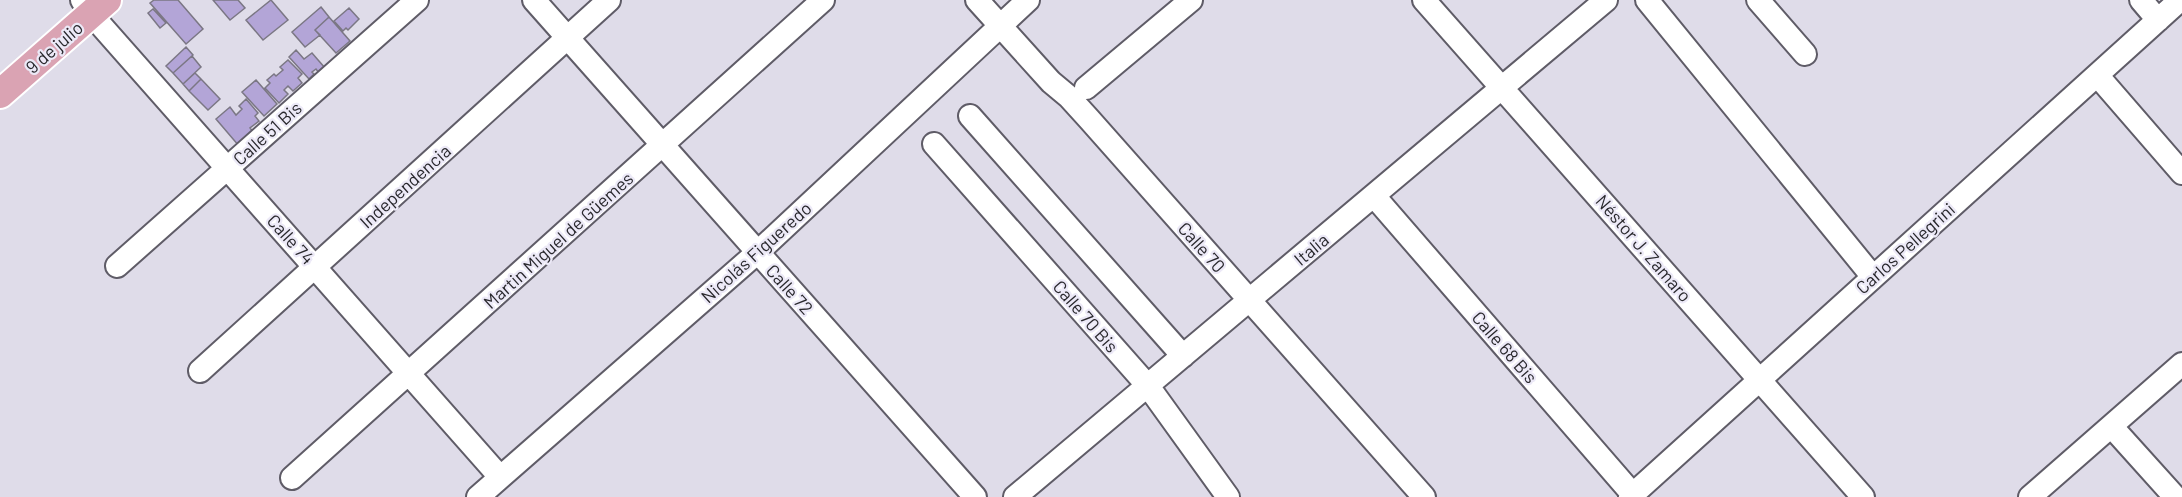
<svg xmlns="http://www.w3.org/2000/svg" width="2182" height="497" font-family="Barlow,sans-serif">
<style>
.building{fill:#b3a5d7;stroke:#7b7784;stroke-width:1.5}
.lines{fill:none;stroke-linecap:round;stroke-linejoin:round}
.minor-casing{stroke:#5f5c67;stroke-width:26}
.major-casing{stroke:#fff;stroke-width:32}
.minor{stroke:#fff;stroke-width:22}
.major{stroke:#daa3b3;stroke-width:28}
.labels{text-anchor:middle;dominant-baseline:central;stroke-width:4.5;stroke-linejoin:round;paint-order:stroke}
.street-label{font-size:18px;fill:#29282d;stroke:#ece9f7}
</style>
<rect width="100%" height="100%" fill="#dfdce9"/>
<path class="building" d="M 154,0 L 178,0 L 203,29 L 186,44 L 150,3 Z
M 213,0 L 238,0 L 245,8 L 230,20 Z
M 271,0 L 288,20 L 263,40 L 246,20 Z
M 321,7 L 329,17 L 315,30 L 320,35 L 305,47 L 292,32 Z
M 349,8 L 359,19 L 348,30 L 346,28 L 343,31 L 334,21 Z
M 153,9 L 166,23 L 160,28 L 148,13 Z
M 329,17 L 350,41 L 336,53 L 315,30 Z
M 186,47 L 193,55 L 173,73 L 166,66 Z
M 296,50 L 304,59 L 312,53 L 325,68 L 319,73 L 316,69 L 312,72 L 314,74 L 309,79 L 289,57 Z
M 192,56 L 201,67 L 183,84 L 173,73 Z
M 288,60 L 302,74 L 298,78 L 302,83 L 293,91 L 288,86 L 284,90 L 288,94 L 279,103 L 265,88 L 270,83 L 267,80 L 274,74 L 276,76 L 283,70 L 280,67 Z
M 195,73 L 201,79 L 189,91 L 183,84 Z
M 201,79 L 220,99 L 208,110 L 189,91 Z
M 256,80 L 277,104 L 264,116 L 242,92 Z
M 246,99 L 258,113 L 255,116 L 259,121 L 250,128 L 254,133 L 239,146 L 216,119 L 230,107 L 236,115 L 242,109 L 239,106 Z"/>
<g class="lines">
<g class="minor-casing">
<path id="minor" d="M 82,0 L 91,14 L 500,477
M 534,0 L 975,497
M 977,0 L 1051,82 L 1069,97 L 1089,119 L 1424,497
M 1424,0 L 1863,497
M 1647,0 L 1873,277
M 1758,0 L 1805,54
M 2141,0 L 2158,20
M 2097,75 L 2182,173
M 1086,88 L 1191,0
M 970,116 L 1183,356
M 934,144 L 1148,386 L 1228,497
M 1374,196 L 1635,497
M 117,266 L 417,0
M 200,371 L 609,0
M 2112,427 L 2175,497
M 292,478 L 823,0
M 478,497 L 758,252 L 1028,0
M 1015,497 L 1606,0
M 1630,497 L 2180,0
M 2030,497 L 2182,364"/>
</g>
<g class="major-casing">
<path id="major" d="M 0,94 L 107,0"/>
</g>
<use href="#minor" class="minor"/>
<use href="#major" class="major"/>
</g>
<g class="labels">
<g class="street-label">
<text transform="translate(54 47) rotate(-41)">9 de julio</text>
<text transform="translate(267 133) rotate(-42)">Calle 51 Bis</text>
<text transform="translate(405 186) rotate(-42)">Independencia</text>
<text transform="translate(291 239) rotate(48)">Calle 74</text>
<text transform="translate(558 240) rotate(-42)">Martin Miguel de Güemes</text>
<text transform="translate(1202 247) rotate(48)">Calle 70</text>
<text transform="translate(1644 248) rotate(49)">Néstor J. Zamaro</text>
<text transform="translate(1905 248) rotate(-42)">Carlos Pellegrini</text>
<text transform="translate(1311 249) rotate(-40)">Italia</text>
<text transform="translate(756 252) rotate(-42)">Nicolás Figueredo</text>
<text transform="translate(790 289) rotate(48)">Calle 72</text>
<text transform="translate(1086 316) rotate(49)">Calle 70 Bis</text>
<text transform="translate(1505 347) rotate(49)">Calle 68 Bis</text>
</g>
</g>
</svg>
